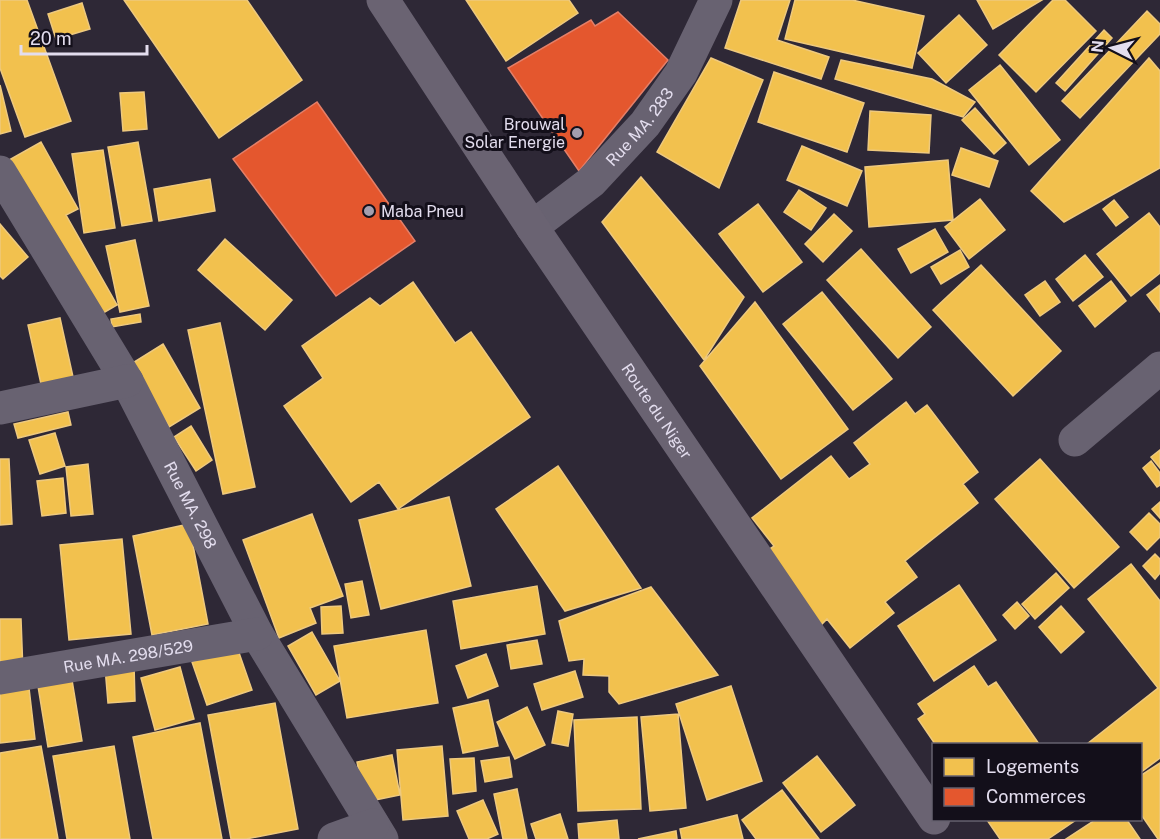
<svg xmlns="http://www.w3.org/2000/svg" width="1160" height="839" font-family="'Public Sans',sans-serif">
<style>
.homes{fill:#f2c14e;stroke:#eec97e;stroke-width:1.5}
.shops{fill:#e4572e;stroke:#e47f68;stroke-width:1.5}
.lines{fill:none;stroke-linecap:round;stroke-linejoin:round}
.minor{stroke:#686271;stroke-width:33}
.major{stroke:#6a6372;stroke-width:33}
.poi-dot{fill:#a49eae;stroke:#130f1a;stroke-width:2}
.labels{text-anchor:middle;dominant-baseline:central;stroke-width:6;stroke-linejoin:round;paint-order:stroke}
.poi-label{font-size:16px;fill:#e3ddee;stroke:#130f1a;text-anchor:end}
.street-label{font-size:16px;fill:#e3ddee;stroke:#130f1a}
</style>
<rect width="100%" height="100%" fill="#2e2836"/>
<path class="homes" d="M 0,0 L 27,0 L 71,121 L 25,137 L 0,68 Z
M 124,0 L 247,0 L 302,80 L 219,138 Z
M 466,0 L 569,0 L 578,13 L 506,61 Z
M 741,0 L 790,0 L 777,40 L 829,57 L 821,79 L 725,48 Z
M 795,0 L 852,0 L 924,16 L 912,68 L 785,39 Z
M 977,0 L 1042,0 L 993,29 Z
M 1053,0 L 1065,0 L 1096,31 L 1036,92 L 999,55 Z
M 82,3 L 90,29 L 56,39 L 48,14 Z
M 1147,11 L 1160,24 L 1160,34 L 1080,118 L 1062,101 Z
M 959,15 L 987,45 L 946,83 L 918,53 Z
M 1104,30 L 1112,38 L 1065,91 L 1056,83 Z
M 711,58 L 763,80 L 719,188 L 657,152 Z
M 1149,58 L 1160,71 L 1160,168 L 1064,222 L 1031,191 Z
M 841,60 L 932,79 L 975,102 L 963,117 L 835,79 Z
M 1000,65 L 1060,140 L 1029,165 L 969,90 Z
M 774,72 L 864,103 L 847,152 L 758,122 Z
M 0,85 L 11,131 L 0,134 Z
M 144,92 L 147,129 L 123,131 L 120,93 Z
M 975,108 L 1006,143 L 994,154 L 962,120 Z
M 870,111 L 931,115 L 929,153 L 868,150 Z
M 41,142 L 78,209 L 66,215 L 117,305 L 98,316 L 9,160 Z
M 138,142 L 152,221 L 122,226 L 108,147 Z
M 802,146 L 862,171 L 847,206 L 787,180 Z
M 961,148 L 998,161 L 989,187 L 952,175 Z
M 103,150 L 115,228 L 84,233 L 72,154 Z
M 948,160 L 953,220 L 869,227 L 865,167 Z
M 641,177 L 744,297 L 704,360 L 602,222 Z
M 210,179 L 215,211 L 159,221 L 154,189 Z
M 799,190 L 826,208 L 811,230 L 784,212 Z
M 980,199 L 1005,230 L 969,259 L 945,227 Z
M 1114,200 L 1128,217 L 1116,226 L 1103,209 Z
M 758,204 L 802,262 L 763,292 L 719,234 Z
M 1149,213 L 1160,227 L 1160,273 L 1131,296 L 1097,254 Z
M 834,214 L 852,231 L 823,262 L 805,244 Z
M 0,224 L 28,257 L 3,279 L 0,276 Z
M 935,229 L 948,252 L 911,273 L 898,249 Z
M 225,239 L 292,300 L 265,330 L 198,270 Z
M 135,240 L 149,306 L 120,312 L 106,246 Z
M 861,249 L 931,327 L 898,358 L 827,280 Z
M 960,250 L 969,267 L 941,284 L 931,267 Z
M 1085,255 L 1103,277 L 1073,301 L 1056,279 Z
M 981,265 L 1061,351 L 1013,396 L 933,310 Z
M 1045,281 L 1060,302 L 1040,316 L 1025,295 Z
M 1111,281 L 1126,301 L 1095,327 L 1079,306 Z
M 413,282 L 455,343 L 471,332 L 530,417 L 398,509 L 379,482 L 351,502 L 284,406 L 323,378 L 302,346 L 370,298 L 380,306 Z
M 1160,285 L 1160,312 L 1147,295 Z
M 822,292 L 892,379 L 853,410 L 783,324 Z
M 755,302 L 848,429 L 781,479 L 700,366 Z
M 140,314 L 141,322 L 112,327 L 111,319 Z
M 60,318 L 75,386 L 43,393 L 28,325 Z
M 220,323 L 255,487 L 223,494 L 188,330 Z
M 163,344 L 200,408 L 169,427 L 131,364 Z
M 906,402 L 915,414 L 927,405 L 978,472 L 963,484 L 978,503 L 905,561 L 917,577 L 885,602 L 894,613 L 850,648 L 827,619 L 821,625 L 765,552 L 774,546 L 752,518 L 831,456 L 849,479 L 870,464 L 854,443 Z
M 68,412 L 71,425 L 18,438 L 14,424 Z
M 191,426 L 212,460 L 196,471 L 174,437 Z
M 55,433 L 65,466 L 40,474 L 29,440 Z
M 1160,450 L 1160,468 L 1151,457 Z
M 0,459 L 9,459 L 12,524 L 0,525 Z
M 1040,459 L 1119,547 L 1074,588 L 995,499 Z
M 1151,461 L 1160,473 L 1160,485 L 1157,487 L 1143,468 Z
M 88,464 L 93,514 L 71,516 L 66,467 Z
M 558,466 L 641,588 L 565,611 L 496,509 Z
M 63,478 L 66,513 L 42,516 L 37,481 Z
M 449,497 L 471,586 L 381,609 L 359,520 Z
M 1160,502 L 1160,518 L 1152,509 Z
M 1149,513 L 1160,524 L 1160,537 L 1147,550 L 1130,532 Z
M 312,514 L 343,596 L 310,608 L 316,623 L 279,638 L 243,540 Z
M 189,524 L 208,624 L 152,635 L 133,536 Z
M 122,539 L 131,634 L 69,640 L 60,545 Z
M 1155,554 L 1160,559 L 1160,573 L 1155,579 L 1143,566 Z
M 1131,564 L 1160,601 L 1160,758 L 1140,773 L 1140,744 L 1087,744 L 1158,688 L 1088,599 Z
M 1056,573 L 1069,588 L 1035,619 L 1022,604 Z
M 362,581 L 369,615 L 351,618 L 345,584 Z
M 959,585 L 996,640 L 934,681 L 898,626 Z
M 537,586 L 545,634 L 461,649 L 453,601 Z
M 651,587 L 718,675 L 619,704 L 609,692 L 609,676 L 583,675 L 584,659 L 569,661 L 559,621 Z
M 1017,602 L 1029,616 L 1015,629 L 1003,615 Z
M 341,606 L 343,633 L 322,634 L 321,607 Z
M 1061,606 L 1084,632 L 1061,653 L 1039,627 Z
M 0,619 L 21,619 L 23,672 L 0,673 Z
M 426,630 L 438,703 L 347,718 L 334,646 Z
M 312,632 L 340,681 L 316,695 L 288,646 Z
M 537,640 L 542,664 L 511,669 L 507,645 Z
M 237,647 L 252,690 L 207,705 L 192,662 Z
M 486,654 L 498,686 L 468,698 L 456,666 Z
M 134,665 L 135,701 L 108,703 L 105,667 Z
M 974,666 L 988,687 L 996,682 L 1039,744 L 935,744 L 918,719 L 925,714 L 918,704 Z
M 180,667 L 194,719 L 155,730 L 141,678 Z
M 575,671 L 583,697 L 542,710 L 534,684 Z
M 72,680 L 82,741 L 48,747 L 38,686 Z
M 731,686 L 762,781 L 707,800 L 676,704 Z
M 29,688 L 35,739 L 0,743 L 0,692 Z
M 488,700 L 498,746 L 463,753 L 453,708 Z
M 275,703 L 298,829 L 246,839 L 231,839 L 208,715 Z
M 527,707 L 545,745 L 515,759 L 497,722 Z
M 558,711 L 573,714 L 568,746 L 552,743 Z
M 678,714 L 686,808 L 650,811 L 641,717 Z
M 637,717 L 641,809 L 578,811 L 574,720 Z
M 200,723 L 222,839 L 153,839 L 133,737 Z
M 41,746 L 58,839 L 0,839 L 0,753 Z
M 114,746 L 130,839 L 67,839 L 53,756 Z
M 442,746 L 448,816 L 403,820 L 397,750 Z
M 392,755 L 400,795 L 365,802 L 357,762 Z
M 817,756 L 855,805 L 821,832 L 783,783 Z
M 509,757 L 512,777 L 485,782 L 481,761 Z
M 474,758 L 476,791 L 453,794 L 450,759 Z
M 1160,763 L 1160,839 L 1158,839 L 1140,813 L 1140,776 Z
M 517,789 L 527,839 L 503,839 L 494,794 Z
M 782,790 L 819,839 L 756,839 L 742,820 Z
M 483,800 L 498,834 L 487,839 L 469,839 L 457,811 Z
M 560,814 L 568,839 L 536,839 L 531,824 Z
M 737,815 L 743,839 L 682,839 L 680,829 Z
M 617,820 L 619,839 L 579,839 L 578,824 Z
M 987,820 L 1076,820 L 1048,839 L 1000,839 Z
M 1095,820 L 1127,820 L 1140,839 L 1066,839 Z
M 676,831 L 677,839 L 638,839 Z"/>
<path class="shops" d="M 618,12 L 668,60 L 579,171 L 508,68 L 591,20 L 595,26 Z
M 317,102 L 415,241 L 336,296 L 233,159 Z"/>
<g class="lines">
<g class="minor">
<path id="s1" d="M 0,172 L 127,381 L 257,634 L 382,839"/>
<path id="s2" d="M 532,227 L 591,182 L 645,124 L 681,73 L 716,0"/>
<path d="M 0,408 L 127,381"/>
<path d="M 1075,440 L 1160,368"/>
<path id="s3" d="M 0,678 L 257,634"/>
<path d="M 334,839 L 373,825"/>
</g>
<path class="major" id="s4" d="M 383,0 L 532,227 L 934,818"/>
</g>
<g class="poi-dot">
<circle cx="577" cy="133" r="6"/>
<circle cx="369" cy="211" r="6"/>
</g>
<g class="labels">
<g class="poi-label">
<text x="565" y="124">Brouwal<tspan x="565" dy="18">Solar Energie</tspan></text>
<text x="381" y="211" text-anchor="start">Maba Pneu</text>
</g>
<g class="street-label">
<text stroke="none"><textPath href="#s2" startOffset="148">Rue MA. 283</textPath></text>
<text stroke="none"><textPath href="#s4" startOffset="494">Route du Niger</textPath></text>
<text stroke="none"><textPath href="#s1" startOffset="384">Rue MA. 298</textPath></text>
<text stroke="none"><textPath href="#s3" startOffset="130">Rue MA. 298/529</textPath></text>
</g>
</g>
<rect x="932" y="743" width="210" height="78" fill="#130f1a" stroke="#66616f" stroke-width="1.5"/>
<rect x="944" y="758" width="30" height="18" fill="#f2c14e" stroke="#66616f" stroke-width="1.5"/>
<text x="986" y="773" font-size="18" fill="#e3ddee">Logements</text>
<rect x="944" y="788" width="30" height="18" fill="#e4572e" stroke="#66616f" stroke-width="1.5"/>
<text x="986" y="803" font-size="18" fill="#e3ddee">Commerces</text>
<g transform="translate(1112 48) rotate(276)" stroke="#130f1a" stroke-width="4.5" paint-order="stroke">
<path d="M0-4.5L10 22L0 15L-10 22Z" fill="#e3ddee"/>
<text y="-9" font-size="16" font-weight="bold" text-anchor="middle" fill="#e3ddee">N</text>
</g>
<path d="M21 45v9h126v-9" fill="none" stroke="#e3ddee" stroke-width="3"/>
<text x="30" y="45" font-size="18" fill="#e3ddee" stroke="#130f1a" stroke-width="4.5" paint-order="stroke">20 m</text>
</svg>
